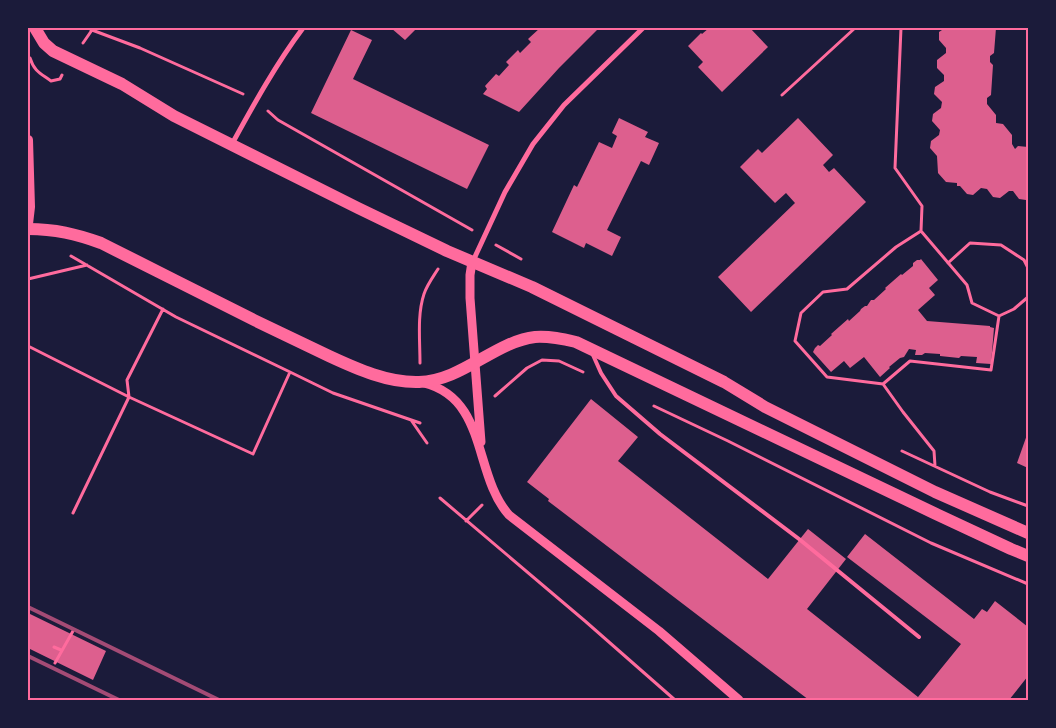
<svg xmlns="http://www.w3.org/2000/svg" width="1056" height="728" font-family="'Space Grotesk',sans-serif">
<style>
.building{fill:#dd5f8e}
.lines{fill:none;stroke-linecap:round;stroke-linejoin:round}
.path{stroke:#ff6b9d;stroke-width:3}
.service{stroke:#ff6b9d;stroke-width:4}
.minor{stroke:#ff6b9d;stroke-width:5}
.tertiary{stroke:#ff6b9d;stroke-width:9}
.secondary{stroke:#ff6b9d;stroke-width:10}
.primary{stroke:#ff6b9d;stroke-width:12}
.rail{stroke:#a44b75;stroke-width:4}
.neatline{fill:none;stroke:#ff6b9d;stroke-width:2}
</style>
<rect width="100%" height="100%" fill="#1b1b3a"/>
<path class="building" d="M 391,28 L 417,28 L 405,40 Z
M 540,28 L 543,30 L 545,28 L 599,28 L 559,68 L 519,112 L 483,94 L 487,89 L 485,86 L 496,74 L 499,76 L 509,65 L 506,62 L 518,50 L 520,53 L 531,42 L 528,39 Z
M 709,28 L 750,28 L 768,47 L 722,92 L 698,67 L 703,62 L 688,46 L 701,33 L 702,34 Z
M 945,28 L 996,28 L 994,53 L 990,56 L 990,62 L 993,65 L 991,95 L 987,98 L 987,104 L 996,115 L 996,123 L 1003,124 L 1012,135 L 1012,144 L 1015,149 L 1018,146 L 1028,147 L 1028,198 L 1026,200 L 1019,199 L 1013,191 L 1009,191 L 1000,198 L 993,197 L 987,189 L 981,188 L 973,195 L 967,194 L 960,186 L 957,186 L 957,183 L 946,182 L 938,173 L 937,156 L 930,148 L 931,141 L 939,135 L 940,130 L 932,121 L 933,114 L 941,108 L 942,102 L 934,94 L 935,87 L 944,81 L 944,75 L 937,68 L 937,60 L 946,53 L 946,48 L 939,40 L 939,32 Z
M 351,30 L 372,40 L 353,79 L 489,145 L 467,189 L 311,113 Z
M 619,118 L 648,132 L 645,137 L 659,143 L 649,165 L 641,161 L 607,230 L 621,237 L 612,256 L 586,243 L 584,248 L 552,232 L 574,185 L 577,187 L 599,142 L 612,148 L 617,136 L 612,133 Z
M 798,118 L 833,155 L 823,165 L 829,172 L 834,168 L 866,202 L 751,312 L 718,277 L 795,203 L 786,193 L 775,203 L 740,167 L 758,149 L 762,153 Z
M 921,259 L 938,280 L 929,288 L 935,295 L 918,310 L 927,321 L 990,326 L 990,327 L 994,328 L 991,364 L 976,363 L 977,357 L 961,356 L 959,358 L 940,356 L 940,354 L 925,353 L 922,355 L 915,355 L 916,350 L 909,349 L 904,357 L 900,358 L 889,367 L 890,368 L 880,377 L 864,357 L 850,368 L 844,361 L 831,372 L 813,352 L 815,348 L 818,345 L 820,346 L 832,335 L 831,334 L 848,319 L 849,321 L 860,311 L 861,309 L 865,306 L 867,306 L 871,300 L 874,300 L 886,289 L 885,288 L 901,274 L 902,275 L 913,266 L 913,263 L 917,260 L 920,260 Z
M 591,399 L 638,437 L 618,461 L 768,579 L 808,529 L 846,559 L 807,609 L 918,697 L 961,644 L 847,557 L 865,534 L 974,619 L 982,609 L 987,612 L 995,601 L 1028,627 L 1028,676 L 1009,700 L 809,700 L 548,501 L 549,499 L 527,482 Z
M 1028,432 L 1028,468 L 1017,463 Z
M 28,613 L 106,651 L 93,680 L 28,648 Z"/>
<g class="lines">
<path class="path" d="M 88,28 L 92,30
M 901,28 L 895,168 L 922,206 L 921,231 L 967,285 L 972,303 L 999,316 L 1014,309 L 1028,297
M 83,43 L 92,30 L 140,48 L 243,94
M 30,58 C 34,71 40,73 51,81 L 60,79 L 62,75
M 782,95 L 855,28
M 268,111 L 278,120 L 472,230
M 921,231 L 896,247 L 847,289 L 823,292 L 801,313 L 795,341 L 827,377 L 883,384 L 910,361 L 991,370 L 999,316
M 496,245 L 521,259
M 71,256 L 176,317 L 290,372 L 333,393 L 420,423
M 948,263 L 970,243 L 1001,245 L 1024,260 L 1028,268
M 28,279 L 87,265
M 28,346 L 129,397 L 253,454 L 290,372
M 420,363 C 420,340 417,315 424,294 C 427,285 433,277 438,269
M 883,384 L 903,412 L 934,451 L 935,466
M 495,396 L 527,368 L 542,360 L 559,361 L 583,372
M 654,406 L 728,441 L 931,543 L 1028,584
M 411,420 L 427,443
M 902,451 L 990,492 L 1028,506
M 440,498 L 585,621 L 675,700
M 73,513 L 129,397 L 127,380 L 163,309
M 466,521 L 482,505
M 54,647 L 61,650
M 55,663 L 73,631"/>
<path class="service" d="M 593,355 L 601,373 L 616,396 L 660,434 L 799,539 L 919,637"/>
<path class="minor" d="M 232,144 C 254,104 276,64 303,28
M 473,261 L 505,192 L 533,144 L 564,105 L 643,28"/>
<path class="tertiary" d="M 472,262 L 470,275 L 470,298 L 481,442
M 424,383 C 488,399 473,475 509,515 L 659,631 L 739,700"/>
<path class="secondary" d="M 28,140 L 30,207 L 28,224"/>
<path class="primary" d="M 35,28 L 44,43 L 53,51 L 122,84 L 174,116 L 358,208 L 447,251 L 532,287 L 724,382 L 765,407 L 935,492 L 1028,533
M 28,229 C 55,229 76,234 101,243 C 152,269 203,294 254,320 C 279,332 304,344 329,356 C 357,369 388,383 419,382 C 462,381 494,342 535,337 C 550,336 563,339 576,342 L 934,513 L 1011,549 L 1028,556"/>
<path class="rail" d="M 28,607 L 219,700
M 28,656 L 119,700"/>
</g>
<rect width="1056" height="728" fill="none" stroke="#1b1b3a" stroke-width="58"/>
<rect x="29" y="29" width="998" height="670" class="neatline"/>
</svg>
